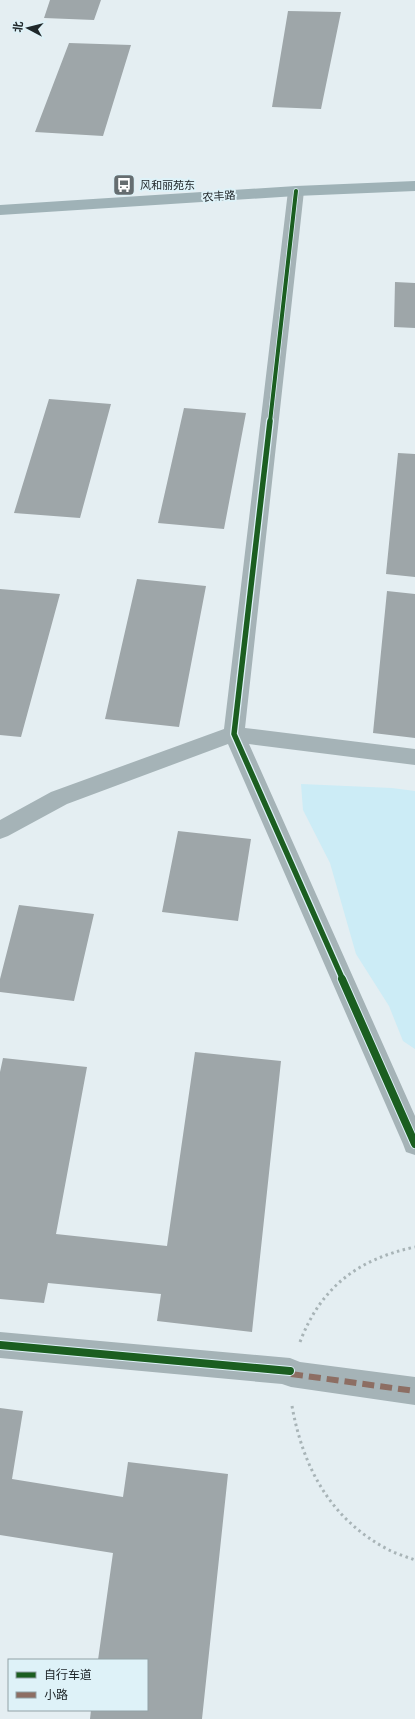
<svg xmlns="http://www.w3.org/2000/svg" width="415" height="1719" font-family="'Public Sans','Noto Sans SC',sans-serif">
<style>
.green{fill:#ccecf6}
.building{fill:#9ea6a9}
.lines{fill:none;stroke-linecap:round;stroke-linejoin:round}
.path{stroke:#a8b4b7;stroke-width:3;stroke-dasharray:2.5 3.5;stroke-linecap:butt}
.minor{fill:#a5b3b7;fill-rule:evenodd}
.major{fill:#9fb2b7;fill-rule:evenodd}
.quiet{stroke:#8d6e63;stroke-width:6;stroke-dasharray:12 6;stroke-linecap:butt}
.cycleway-far2-casing{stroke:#def2f8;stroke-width:5.5}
.cycleway-far1-casing{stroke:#def2f8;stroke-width:8}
.cycleway-casing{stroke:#def2f8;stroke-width:10}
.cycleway-far2{stroke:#1b5e20;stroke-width:4}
.cycleway-far1{stroke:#1b5e20;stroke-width:5.5}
.cycleway{stroke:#1b5e20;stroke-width:8}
.labels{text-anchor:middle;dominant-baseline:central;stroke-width:4;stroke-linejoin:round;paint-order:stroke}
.far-poi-label{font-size:11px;fill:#20272a;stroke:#def2f8;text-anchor:start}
.far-street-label{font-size:11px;fill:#20272a;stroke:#def2f8}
</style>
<rect width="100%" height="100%" fill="#e4eef2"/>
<path class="green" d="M 301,784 L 392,788 L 415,791 L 415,1049 L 403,1041 L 389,1006 L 356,954 L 330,863 L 303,810 Z"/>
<path class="building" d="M 50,0 L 101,0 L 94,20 L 44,18 Z
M 288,11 L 341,12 L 321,109 L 272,107 Z
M 69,43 L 131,45 L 103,136 L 35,132 Z
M 395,282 L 415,283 L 415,328 L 394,327 Z
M 49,399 L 111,404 L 80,518 L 14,513 Z
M 184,408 L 246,413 L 224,529 L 158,523 Z
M 398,453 L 415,454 L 415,577 L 386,574 Z
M 137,579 L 206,586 L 179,727 L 105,719 Z
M 0,589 L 60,594 L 21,737 L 0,735 Z
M 387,591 L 415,594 L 415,738 L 373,733 Z
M 178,831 L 251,839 L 238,921 L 162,912 Z
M 19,905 L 94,914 L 74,1001 L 0,992 L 0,979 Z
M 195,1052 L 281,1061 L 252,1332 L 157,1321 L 161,1294 L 48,1283 L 44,1303 L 0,1299 L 0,1072 L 3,1058 L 87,1067 L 56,1234 L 167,1246 Z
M 0,1408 L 23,1411 L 12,1479 L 123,1497 L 128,1462 L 228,1474 L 202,1719 L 90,1719 L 91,1710 L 147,1710 L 147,1660 L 98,1660 L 113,1553 L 0,1535 Z"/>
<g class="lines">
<path class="path" d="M 300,1342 C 321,1287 358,1259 415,1247
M 292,1406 C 303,1468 331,1520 389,1550 C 397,1554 407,1557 415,1560"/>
<path class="minor" d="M 296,186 L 301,188 L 304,191 L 245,728 L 415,749 L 415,765 L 249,744 L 415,1116 L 415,1155 L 406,1152 L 403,1144 L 228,744 L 67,804 L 8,836 L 0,839 L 0,820 L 51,792 L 224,729 L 288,191 L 291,188 Z
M 0,1332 L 290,1358 L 300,1362 L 415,1377 L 415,1405 L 291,1387 L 282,1384 L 0,1358 Z"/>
<path class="major" d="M 415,181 L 415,191 L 296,196 L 0,215 L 0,205 L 296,186 Z"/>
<path class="quiet" d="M 291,1374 L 415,1391"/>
<g class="cycleway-far2-casing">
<path id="cycleway-far2" d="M 270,422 L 296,191"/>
</g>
<g class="cycleway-far1-casing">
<path id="cycleway-far1" d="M 270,421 L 234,734 L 343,980"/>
</g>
<g class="cycleway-casing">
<path id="cycleway" d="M 342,979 L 415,1144
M 0,1345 L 290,1371"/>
</g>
<use href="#cycleway-far2" class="cycleway-far2"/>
<use href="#cycleway-far1" class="cycleway-far1"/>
<use href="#cycleway" class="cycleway"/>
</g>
<defs>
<g id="bus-square" transform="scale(1.15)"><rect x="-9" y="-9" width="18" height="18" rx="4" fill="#656d70" stroke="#def2f8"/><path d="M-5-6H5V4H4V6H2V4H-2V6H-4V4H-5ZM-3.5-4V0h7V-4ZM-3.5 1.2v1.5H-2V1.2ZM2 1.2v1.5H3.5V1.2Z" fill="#fff"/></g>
</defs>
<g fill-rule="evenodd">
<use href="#bus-square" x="124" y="185"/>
</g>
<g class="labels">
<g class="far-poi-label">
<text x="140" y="185">风和丽苑东</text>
</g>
<g class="far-street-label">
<text transform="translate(219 196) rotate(-4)">农丰路</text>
</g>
</g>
<rect x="8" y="1659" width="140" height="52" fill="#def2f8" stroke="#92a1a6"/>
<rect x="16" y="1672" width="20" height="6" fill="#1b5e20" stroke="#92a1a6"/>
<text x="44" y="1679" font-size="12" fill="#20272a">自行车道</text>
<rect x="16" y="1692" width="20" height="6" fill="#8d6e63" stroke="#92a1a6"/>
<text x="44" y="1699" font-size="12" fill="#20272a">小路</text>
<g transform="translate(28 28) rotate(277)" stroke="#def2f8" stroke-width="3" paint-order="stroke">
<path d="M0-3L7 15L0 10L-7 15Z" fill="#20272a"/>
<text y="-6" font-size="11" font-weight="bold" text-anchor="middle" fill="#20272a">北</text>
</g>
</svg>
